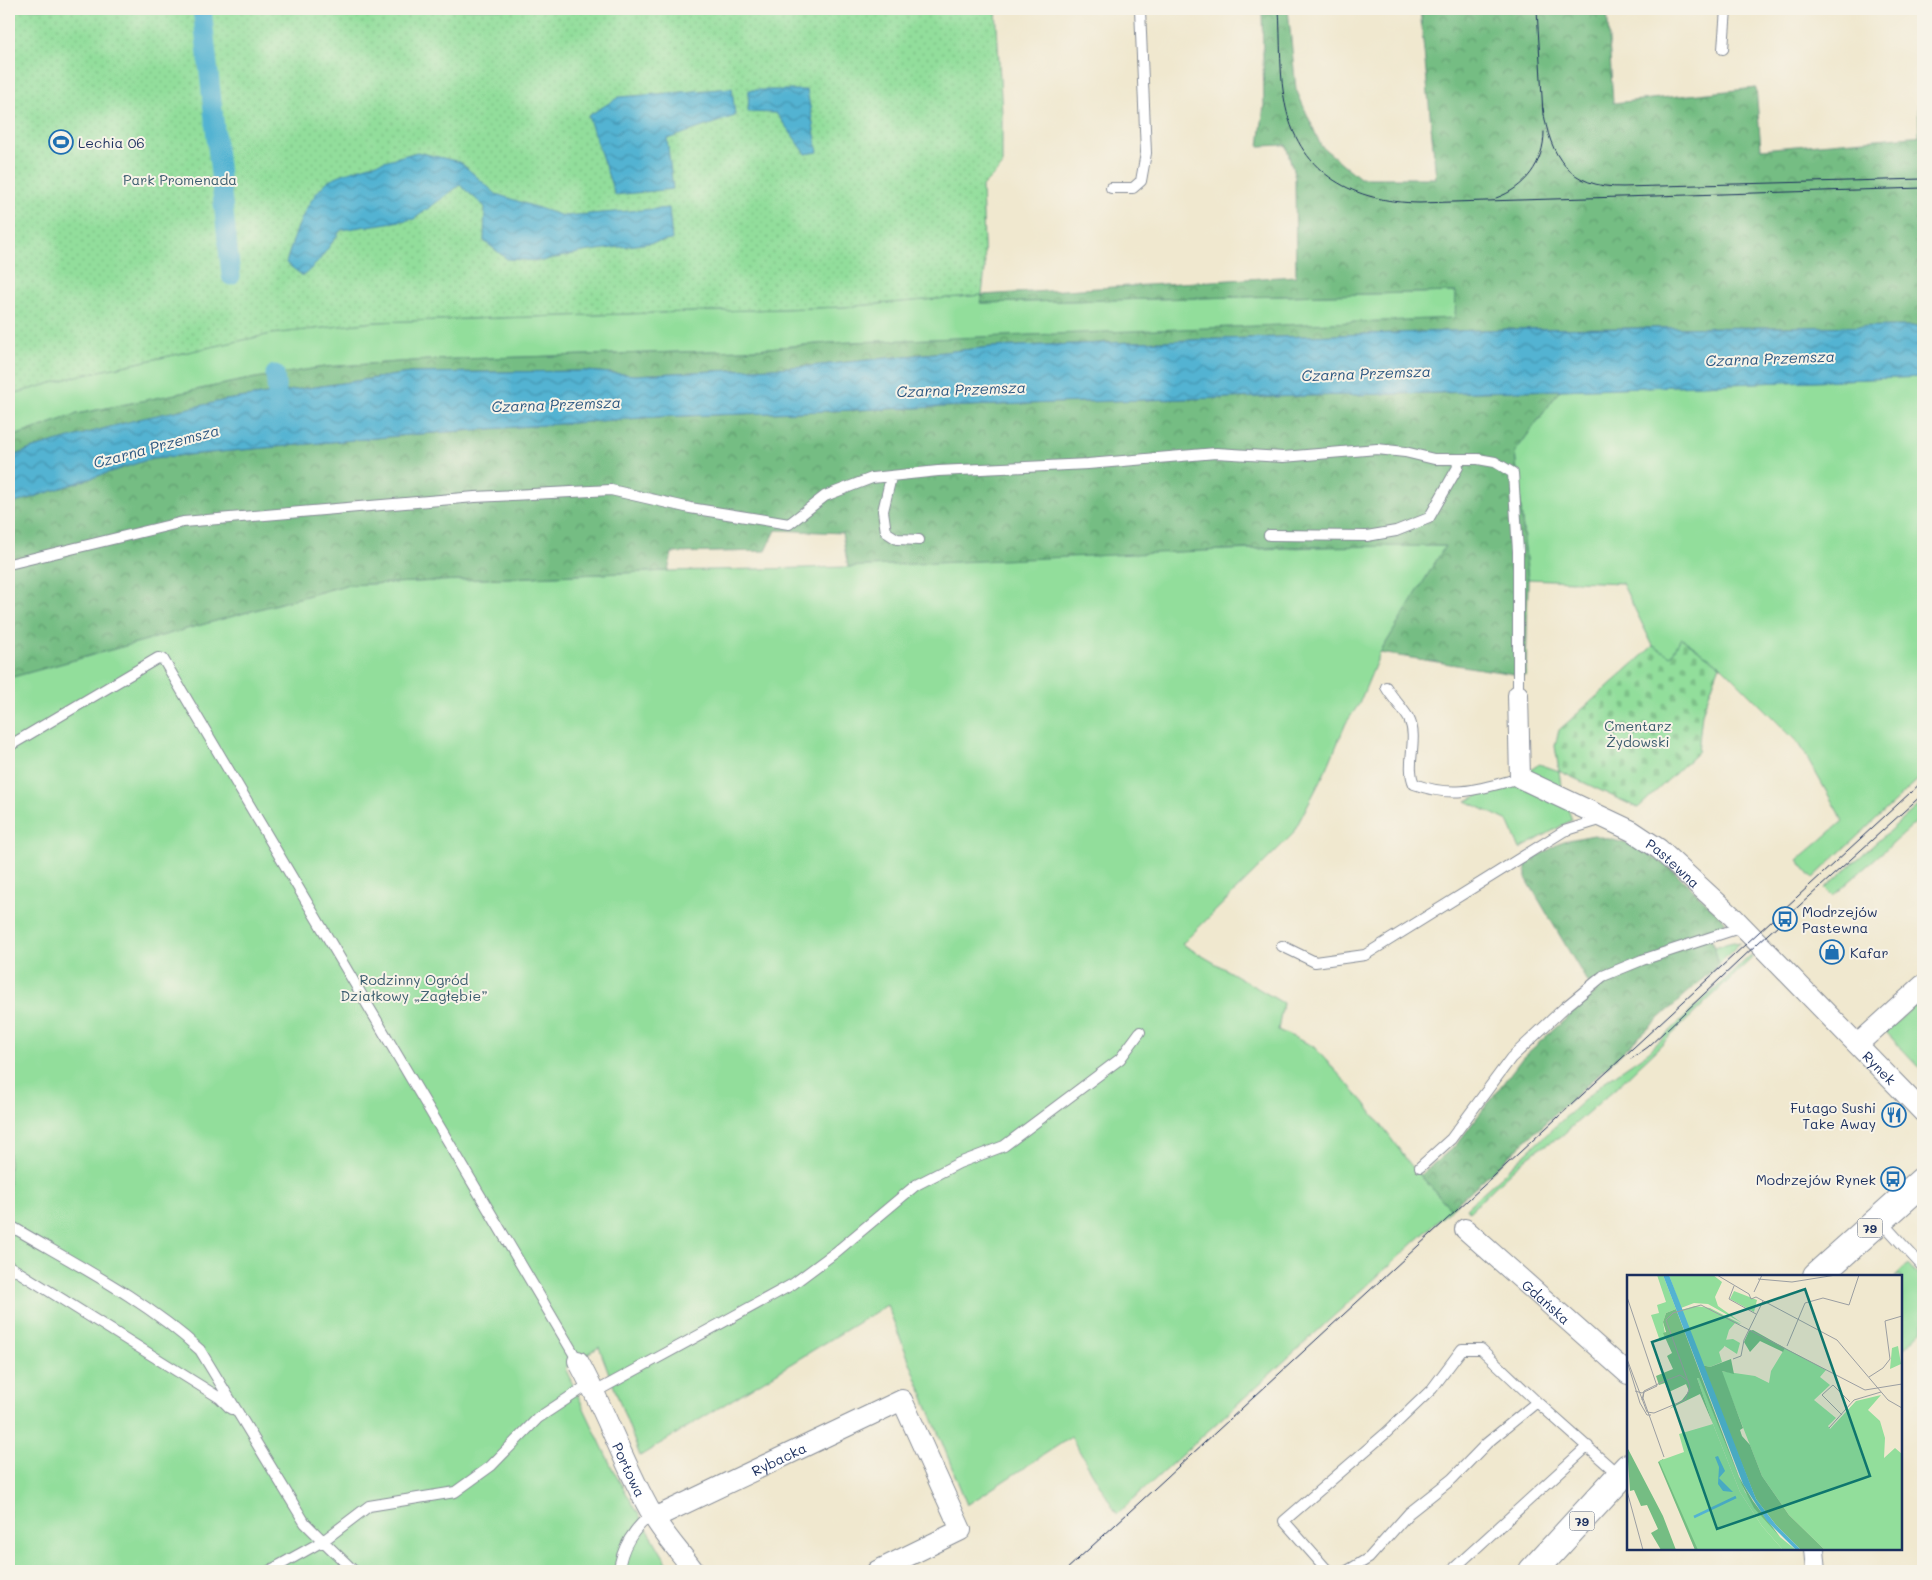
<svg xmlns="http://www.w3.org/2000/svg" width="1932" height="1580" font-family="Mali,sans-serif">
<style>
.green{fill:#92de9b;stroke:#56867c}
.forest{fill:url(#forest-crowns);stroke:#487670}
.cemetery{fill:url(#cemetery-stones);stroke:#56867c}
.park{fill:url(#park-dots);stroke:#56867c}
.water{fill:url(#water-waves);stroke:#377198}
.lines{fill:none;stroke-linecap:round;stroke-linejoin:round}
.canal{stroke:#53b3d2;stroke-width:19}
.service-casing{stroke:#868c96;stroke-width:12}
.minor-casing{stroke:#868c96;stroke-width:22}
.primary-casing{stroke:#868c96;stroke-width:30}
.service{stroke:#fff;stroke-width:10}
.minor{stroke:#fff;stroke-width:20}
.primary{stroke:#fff;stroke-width:28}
.tram{stroke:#1b2f5e;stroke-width:1}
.labels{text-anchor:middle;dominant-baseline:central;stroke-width:4;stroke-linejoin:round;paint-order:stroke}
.shield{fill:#f7f3e8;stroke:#5d6a87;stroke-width:1}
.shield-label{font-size:12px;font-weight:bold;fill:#1b2f5e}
.poi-label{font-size:14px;fill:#1b2f5e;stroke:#f7f3e8;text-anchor:start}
.park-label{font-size:14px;fill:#395b6d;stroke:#f7f3e8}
.street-label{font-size:14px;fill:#1b2f5e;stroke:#f7f3e8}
.water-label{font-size:15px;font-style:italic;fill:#2c5781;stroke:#f7f3e8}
.inset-river{fill:none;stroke:#53b3d2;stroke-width:2.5}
.inset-road{fill:none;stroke:#9b9ea2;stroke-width:1}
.view{fill:#0f766e;fill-opacity:0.15;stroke:#0f766e;stroke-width:2.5}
.inset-edge{fill:none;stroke:#1b2f5e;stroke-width:2.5}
</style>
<defs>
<pattern id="forest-crowns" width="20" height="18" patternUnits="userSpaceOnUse" patternTransform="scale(1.25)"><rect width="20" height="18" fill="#75bd83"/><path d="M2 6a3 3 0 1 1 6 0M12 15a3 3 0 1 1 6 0" fill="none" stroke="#5f9a6e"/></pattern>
<pattern id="cemetery-stones" width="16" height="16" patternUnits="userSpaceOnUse" patternTransform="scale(1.25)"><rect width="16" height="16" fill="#92de9b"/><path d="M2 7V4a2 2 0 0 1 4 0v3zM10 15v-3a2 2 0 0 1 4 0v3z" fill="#7dbf88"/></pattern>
<pattern id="park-dots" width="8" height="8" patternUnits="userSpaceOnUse" patternTransform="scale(1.25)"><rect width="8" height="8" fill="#92de9b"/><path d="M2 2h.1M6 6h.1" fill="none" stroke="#7dbf88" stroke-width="1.8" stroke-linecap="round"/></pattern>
<pattern id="water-waves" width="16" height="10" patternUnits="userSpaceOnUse" patternTransform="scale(1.25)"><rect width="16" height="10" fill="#53b3d2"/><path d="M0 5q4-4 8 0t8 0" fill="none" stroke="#4492ae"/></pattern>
</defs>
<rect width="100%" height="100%" fill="#f7f3e8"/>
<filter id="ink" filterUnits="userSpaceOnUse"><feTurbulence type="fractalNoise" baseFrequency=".02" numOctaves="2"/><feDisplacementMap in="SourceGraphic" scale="10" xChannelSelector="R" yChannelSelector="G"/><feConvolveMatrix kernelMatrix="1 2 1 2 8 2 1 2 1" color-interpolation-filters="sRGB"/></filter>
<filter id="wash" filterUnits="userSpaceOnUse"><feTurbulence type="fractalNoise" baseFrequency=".0096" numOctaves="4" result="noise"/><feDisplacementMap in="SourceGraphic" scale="20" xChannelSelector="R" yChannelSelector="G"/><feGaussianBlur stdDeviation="1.12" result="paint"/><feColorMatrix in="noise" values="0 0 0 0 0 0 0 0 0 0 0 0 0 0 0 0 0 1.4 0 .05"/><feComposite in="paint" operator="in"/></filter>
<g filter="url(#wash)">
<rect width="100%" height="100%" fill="#f0e8cf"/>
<path class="green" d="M 1917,70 L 1923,70 L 1923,135 L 1919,135 Z
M 1457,292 L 1455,319 L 830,343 L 743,350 L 429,360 L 324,367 L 250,379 L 77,414 L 9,438 L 9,395 L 81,375 L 271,334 L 374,322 L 843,307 L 982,295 L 981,303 Z
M 1923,377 L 1923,775 L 1813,878 L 1798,860 L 1843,821 L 1800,745 L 1720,665 L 1681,638 L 1671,657 L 1653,646 L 1622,583 L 1528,579 L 1515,452 L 1560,390 Z
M 1380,545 L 1446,546 L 1380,653 L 1359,704 L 1346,723 L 1328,766 L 1292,835 L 1182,944 L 1283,1003 L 1278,1030 L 1313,1046 L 1364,1102 L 1410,1164 L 1451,1209 L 1117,1514 L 1071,1437 L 967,1505 L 887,1305 L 640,1456 L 599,1347 L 565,1368 L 614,1472 L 672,1571 L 9,1571 L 9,678 L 346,585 L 668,571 L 848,567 L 1107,554 Z
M 1539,764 L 1559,771 L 1562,793 L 1572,820 L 1520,849 L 1508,821 L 1466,801 L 1520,778 Z
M 1923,801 L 1923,816 L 1833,896 L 1825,888 Z
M 1733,942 L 1740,943 L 1719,964 L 1714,947 Z
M 1751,955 L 1752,958 L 1618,1086 L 1559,1138 C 1526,1152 1495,1188 1469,1212 L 1466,1208 L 1604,1082 L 1648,1052 Z
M 1923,998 L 1923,1071 L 1886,1032 Z
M 1908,1264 L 1923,1281 L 1923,1330 L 1901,1351 L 1901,1276 L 1895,1276 Z"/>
<path class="forest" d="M 1262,9 L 1288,9 L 1296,89 L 1321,146 L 1360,178 L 1436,178 L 1420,9 L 1607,9 L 1613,103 L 1756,88 L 1761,149 L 1923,135 L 1923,326 L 1510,329 L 991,347 L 811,366 L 635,375 L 586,371 L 410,373 L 226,400 L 33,448 L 9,458 L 9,438 L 77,414 L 250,379 L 324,367 L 429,360 L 743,350 L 830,343 L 1455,318 L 1456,292 L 980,303 L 982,295 L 1296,276 L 1295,177 L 1286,145 L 1259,146 L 1264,105 Z
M 1560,390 L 1515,452 L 1528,579 L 1526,676 L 1380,653 L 1445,546 L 1289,547 L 848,567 L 842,533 L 776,530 L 766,551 L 672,553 L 668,571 L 346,585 L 9,678 L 9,505 L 153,458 L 420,434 L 655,417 L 1139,400 Z
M 1594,835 L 1636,846 L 1672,869 L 1726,922 L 1710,935 L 1719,964 L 1451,1209 L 1420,1175 L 1456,1145 L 1523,1057 L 1596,992 L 1586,980 L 1526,878 L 1526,864 L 1563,841 Z"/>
<path class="cemetery" d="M 1681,638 L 1720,665 L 1702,713 L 1698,752 L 1638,808 L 1559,771 L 1555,746 L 1559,730 L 1653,646 L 1671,656 Z"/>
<path class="park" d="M 9,9 L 996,9 L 1002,114 L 1002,167 L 982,187 L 985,269 L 982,295 L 843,307 L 374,322 L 271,334 L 81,375 L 9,395 Z"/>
<path class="water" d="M 732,88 L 735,116 L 667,139 L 673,189 L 615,195 L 588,116 L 619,97 Z
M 749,90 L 807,90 L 818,152 L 806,154 L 776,113 L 748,112 Z
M 417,152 L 460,162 L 496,194 L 563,216 L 669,208 L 672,240 L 583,252 L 542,261 L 507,259 L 484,241 L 485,207 L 460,185 L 414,219 L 341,230 L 318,262 L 303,276 L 286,263 C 295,234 304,202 328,181 C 340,172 399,157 417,152 Z
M 1923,326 L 1923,377 L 1560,390 L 1139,400 L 655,417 L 420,434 L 153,458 L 9,505 L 9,458 L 33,448 L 139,419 L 226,400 L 410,373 L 586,371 L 635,375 L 811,366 L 991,347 L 1510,329 Z"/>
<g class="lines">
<path class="canal" d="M 202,9 L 231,276
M 275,374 L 279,414"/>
</g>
</g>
<g filter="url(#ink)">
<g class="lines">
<g class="service-casing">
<path id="service" d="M 1723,49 L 1726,9
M 1111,188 L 1133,188 L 1141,181 L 1146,153 L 1140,9
M 891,477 L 883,511 L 886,532 L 897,539 L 919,540
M 1269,535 L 1367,536 L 1396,531 L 1429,518 L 1458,467 L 1457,460
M 9,564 L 183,522 L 475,497 L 611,490 L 690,508 L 789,524 L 825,496 L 872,478 L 938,471 L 1088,464 L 1216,453 L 1283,457 L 1377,449 L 1405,452 L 1434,459 L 1478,459 L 1495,462 L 1513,473 L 1518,551 L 1518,695
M 1386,687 C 1392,698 1403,708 1409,719 C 1419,739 1405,764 1414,784 C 1454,799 1480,789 1520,778
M 9,746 L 158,658 L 163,659 L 578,1361
M 1282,946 L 1315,962 L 1365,955 L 1564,831 L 1603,819
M 1420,1167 L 1451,1139 L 1511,1058 L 1564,1008 L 1603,976 L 1642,960 L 1742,927
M 1880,1220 L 1923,1267
M 9,1225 C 73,1263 145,1299 200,1350 L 305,1523 L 323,1541 L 269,1571
M 9,1266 L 220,1398 L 231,1409
M 595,1392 L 793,1284 L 836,1252 L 916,1185 L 959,1163 L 1004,1146 L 1120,1059 L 1140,1032
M 354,1571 L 323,1541 L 369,1506 L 455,1492 L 491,1466 L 538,1418 L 591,1383
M 619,1571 C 621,1548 634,1528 652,1514
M 1328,1571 L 1284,1521 L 1386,1433 L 1432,1389 L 1462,1349 L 1481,1349 L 1537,1402
M 1347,1571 L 1369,1558 L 1409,1513 L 1452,1479 L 1487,1443 L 1537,1402 L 1620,1476
M 1451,1571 L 1588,1446"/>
</g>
<g class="minor-casing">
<g id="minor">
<path id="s1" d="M 1518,695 L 1520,778 L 1632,831 L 1659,849 L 1733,917 L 1923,1112"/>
<path d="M 1858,1044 L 1923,985"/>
<path id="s2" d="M 1465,1229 L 1628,1374"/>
<path id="s3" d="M 578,1361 C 606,1411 624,1466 653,1516 C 664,1535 681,1553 694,1571"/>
<path id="s4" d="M 654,1518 L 902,1400 L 961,1530 L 877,1571"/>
<path d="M 1814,1549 L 1816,1571"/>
</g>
</g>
<g class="primary-casing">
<path id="primary" d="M 1817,1276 L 1923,1181
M 1533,1571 L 1628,1468"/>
</g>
<use href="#service" class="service"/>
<use href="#minor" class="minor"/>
<use href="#primary" class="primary"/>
<path class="tram" d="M 1279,9 C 1281,41 1279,76 1286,108 C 1301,175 1355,202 1419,203 L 1923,188
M 1537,9 L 1543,114
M 1543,108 C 1550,157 1569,188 1623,187 L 1923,179
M 1496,198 C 1525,188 1544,163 1544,132
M 1631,1059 L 1648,1047 L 1758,943 L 1923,794
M 1065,1571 L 1923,781"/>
</g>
</g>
<defs>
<g id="stadium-ring" transform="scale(1.25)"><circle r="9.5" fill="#f7f3e8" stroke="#1f6fb2" stroke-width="1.5"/><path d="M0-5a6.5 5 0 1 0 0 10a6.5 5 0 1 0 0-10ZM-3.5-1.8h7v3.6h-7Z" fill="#1f6fb2"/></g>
<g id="bus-ring" transform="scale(1.25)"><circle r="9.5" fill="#f7f3e8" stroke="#1f6fb2" stroke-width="1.5"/><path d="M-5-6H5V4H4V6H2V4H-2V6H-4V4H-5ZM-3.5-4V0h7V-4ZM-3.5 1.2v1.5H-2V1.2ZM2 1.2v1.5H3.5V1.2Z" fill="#1f6fb2"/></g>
<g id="shop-ring" transform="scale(1.25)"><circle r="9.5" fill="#f7f3e8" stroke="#1f6fb2" stroke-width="1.5"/><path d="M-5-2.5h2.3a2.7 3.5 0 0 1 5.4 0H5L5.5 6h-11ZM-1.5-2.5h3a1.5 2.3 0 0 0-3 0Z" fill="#1f6fb2"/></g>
<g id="restaurant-ring" transform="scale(1.25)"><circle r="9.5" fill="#f7f3e8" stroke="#1f6fb2" stroke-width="1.5"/><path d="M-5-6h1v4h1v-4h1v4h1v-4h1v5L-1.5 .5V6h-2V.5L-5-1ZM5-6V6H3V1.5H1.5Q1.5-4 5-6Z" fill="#1f6fb2"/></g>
</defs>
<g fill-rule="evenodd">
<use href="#stadium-ring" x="61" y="142"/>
<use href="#bus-ring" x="1785" y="919"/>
<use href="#shop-ring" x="1832" y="952"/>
<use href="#restaurant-ring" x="1894" y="1115"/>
<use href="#bus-ring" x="1893" y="1179"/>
</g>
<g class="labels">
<g class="shield">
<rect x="1857.5" y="1218.5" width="25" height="19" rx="4"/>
<rect x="1569.5" y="1511.5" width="25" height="19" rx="4"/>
</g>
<g class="shield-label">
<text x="1870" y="1228">79</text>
<text x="1582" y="1521">79</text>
</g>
<g class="poi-label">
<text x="78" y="142">Lechia 06</text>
<text x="1802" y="911">Modrzejów<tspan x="1802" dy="16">Pastewna</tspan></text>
<text x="1850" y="952">Kafar</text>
<text x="1876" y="1107" text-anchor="end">Futago Sushi<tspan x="1876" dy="16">Take Away</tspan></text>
<text x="1876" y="1179" text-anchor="end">Modrzejów Rynek</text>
</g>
<g class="park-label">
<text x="180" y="179">Park Promenada</text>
<text x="1638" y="725">Cmentarz<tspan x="1638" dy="16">Żydowski</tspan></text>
<text x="414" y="979">Rodzinny Ogród<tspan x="414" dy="16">Działkowy „Zagłębie”</tspan></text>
</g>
<g class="street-label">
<text stroke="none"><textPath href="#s1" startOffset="259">Pastewna</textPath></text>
<text stroke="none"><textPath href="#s1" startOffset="550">Rynek</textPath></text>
<text stroke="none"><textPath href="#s2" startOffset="109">Gdańska</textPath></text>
<text stroke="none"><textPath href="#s4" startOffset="138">Rybacka</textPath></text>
<text stroke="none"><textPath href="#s3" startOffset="120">Portowa</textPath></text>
</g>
<g class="water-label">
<text transform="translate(1770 358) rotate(-2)">Czarna Przemsza</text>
<text transform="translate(1366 373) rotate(-2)">Czarna Przemsza</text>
<text transform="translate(961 389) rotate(-2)">Czarna Przemsza</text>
<text transform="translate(556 404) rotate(-2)">Czarna Przemsza</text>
<text transform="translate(156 446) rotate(-15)">Czarna Przemsza</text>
</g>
</g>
<g transform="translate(1627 1275)">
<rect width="275" height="275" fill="#f0e8cf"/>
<path d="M 30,0 L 36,0 L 49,34 L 39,38 L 36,47 L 39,64 L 33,66 L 24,40 L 32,38 L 30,30 L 39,27 ZM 42,0 L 86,0 L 95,7 L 88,22 L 91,31 L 115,48 L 81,29 L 67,28 L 54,33 ZM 107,16 L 130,25 L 127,37 L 103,24 ZM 68,31 L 83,33 L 114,49 L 108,48 L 102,55 L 97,72 L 92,77 L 95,87 L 83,92 L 75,90 L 54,35 ZM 271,71 L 274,89 L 263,94 L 265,73 ZM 158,73 L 199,95 L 193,102 L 203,110 L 187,125 L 209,143 L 201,151 L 203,154 L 229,126 L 254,120 L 241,135 L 253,146 L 258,163 L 257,183 L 268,173 L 275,179 L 275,275 L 198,275 L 162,240 L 135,201 L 94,96 L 128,101 L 142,108 L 144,96 ZM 72,102 L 118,217 L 153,262 L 169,275 L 156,275 L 135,251 L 113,217 L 86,149 L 70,103 Z" fill="#92de9b"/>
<path d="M 49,34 L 112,202 L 126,226 L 153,262 L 127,233 L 115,210 L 72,103 L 70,103 L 86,149 L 73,119 L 42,134 L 55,125 L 62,116 L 59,109 L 42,117 L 38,108 L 32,110 L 29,101 L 46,94 L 40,81 L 45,78 L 36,58 L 39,57 L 36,47 L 39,38 ZM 126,55 L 158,73 L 156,77 L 133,66 L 123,77 L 117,67 L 122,56 ZM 104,84 L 107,99 L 95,96 L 116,153 L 113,155 L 115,161 L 123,170 L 135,201 L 162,240 L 198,275 L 174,275 L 149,250 L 129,224 L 75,90 L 83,92 ZM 0,172 L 36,241 L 49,275 L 34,275 L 24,258 L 31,254 L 20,230 L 14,231 L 7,215 L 3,216 ZM 36,184 L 78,275 L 68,275 L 31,187 Z" fill="#75bd83"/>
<path d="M 106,64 L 113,68 L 110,79 L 96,70 L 97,65 Z" fill="#92de9b"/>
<path d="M 86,149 L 113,217 L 135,251 L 156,275 L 71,275 L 32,186 L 57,177 L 52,159 Z" fill="#92de9b"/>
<path d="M 36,0 L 42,0 L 129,224 L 149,250 L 174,275 L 169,275 L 140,246 L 116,209 ZM 91,181 L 98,196 L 92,203 L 106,217 L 96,216 L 91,209 L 92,192 L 88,182 Z" fill="#53b3d2"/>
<path class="inset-river" d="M 67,242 L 109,222"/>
<path class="inset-road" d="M 90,0 L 122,19 L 124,24 L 129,22M 131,4 L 165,7 L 209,0M 107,11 L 102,24 L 129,39M 127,17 L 135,0M 0,22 L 30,111 L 15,118 L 8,116M 129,22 L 210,65 L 261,125 L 275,133M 160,71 L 178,28 L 196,23 L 222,30 L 232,0M 0,84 L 20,137 L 27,138 L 58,125 L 63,112 L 39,45 L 46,38 L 74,30 L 238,115 L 275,109M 106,84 L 114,81 L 117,65 L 136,26M 0,86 L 13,128 L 20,140 L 24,140M 242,102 L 256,93 L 263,84 L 258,46 L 275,41M 17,117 L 16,123 L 37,182M 15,125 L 17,116 L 35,107 L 53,100 L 60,105M 215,140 L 195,120 L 206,110 L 223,127M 202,153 L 227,125 L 254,117M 0,216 L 16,275"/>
<path class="view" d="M 178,14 L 243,201 L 90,254 L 25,67 Z"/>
<rect width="275" height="275" class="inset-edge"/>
</g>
<rect width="1932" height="1580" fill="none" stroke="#f7f3e8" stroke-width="30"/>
</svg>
